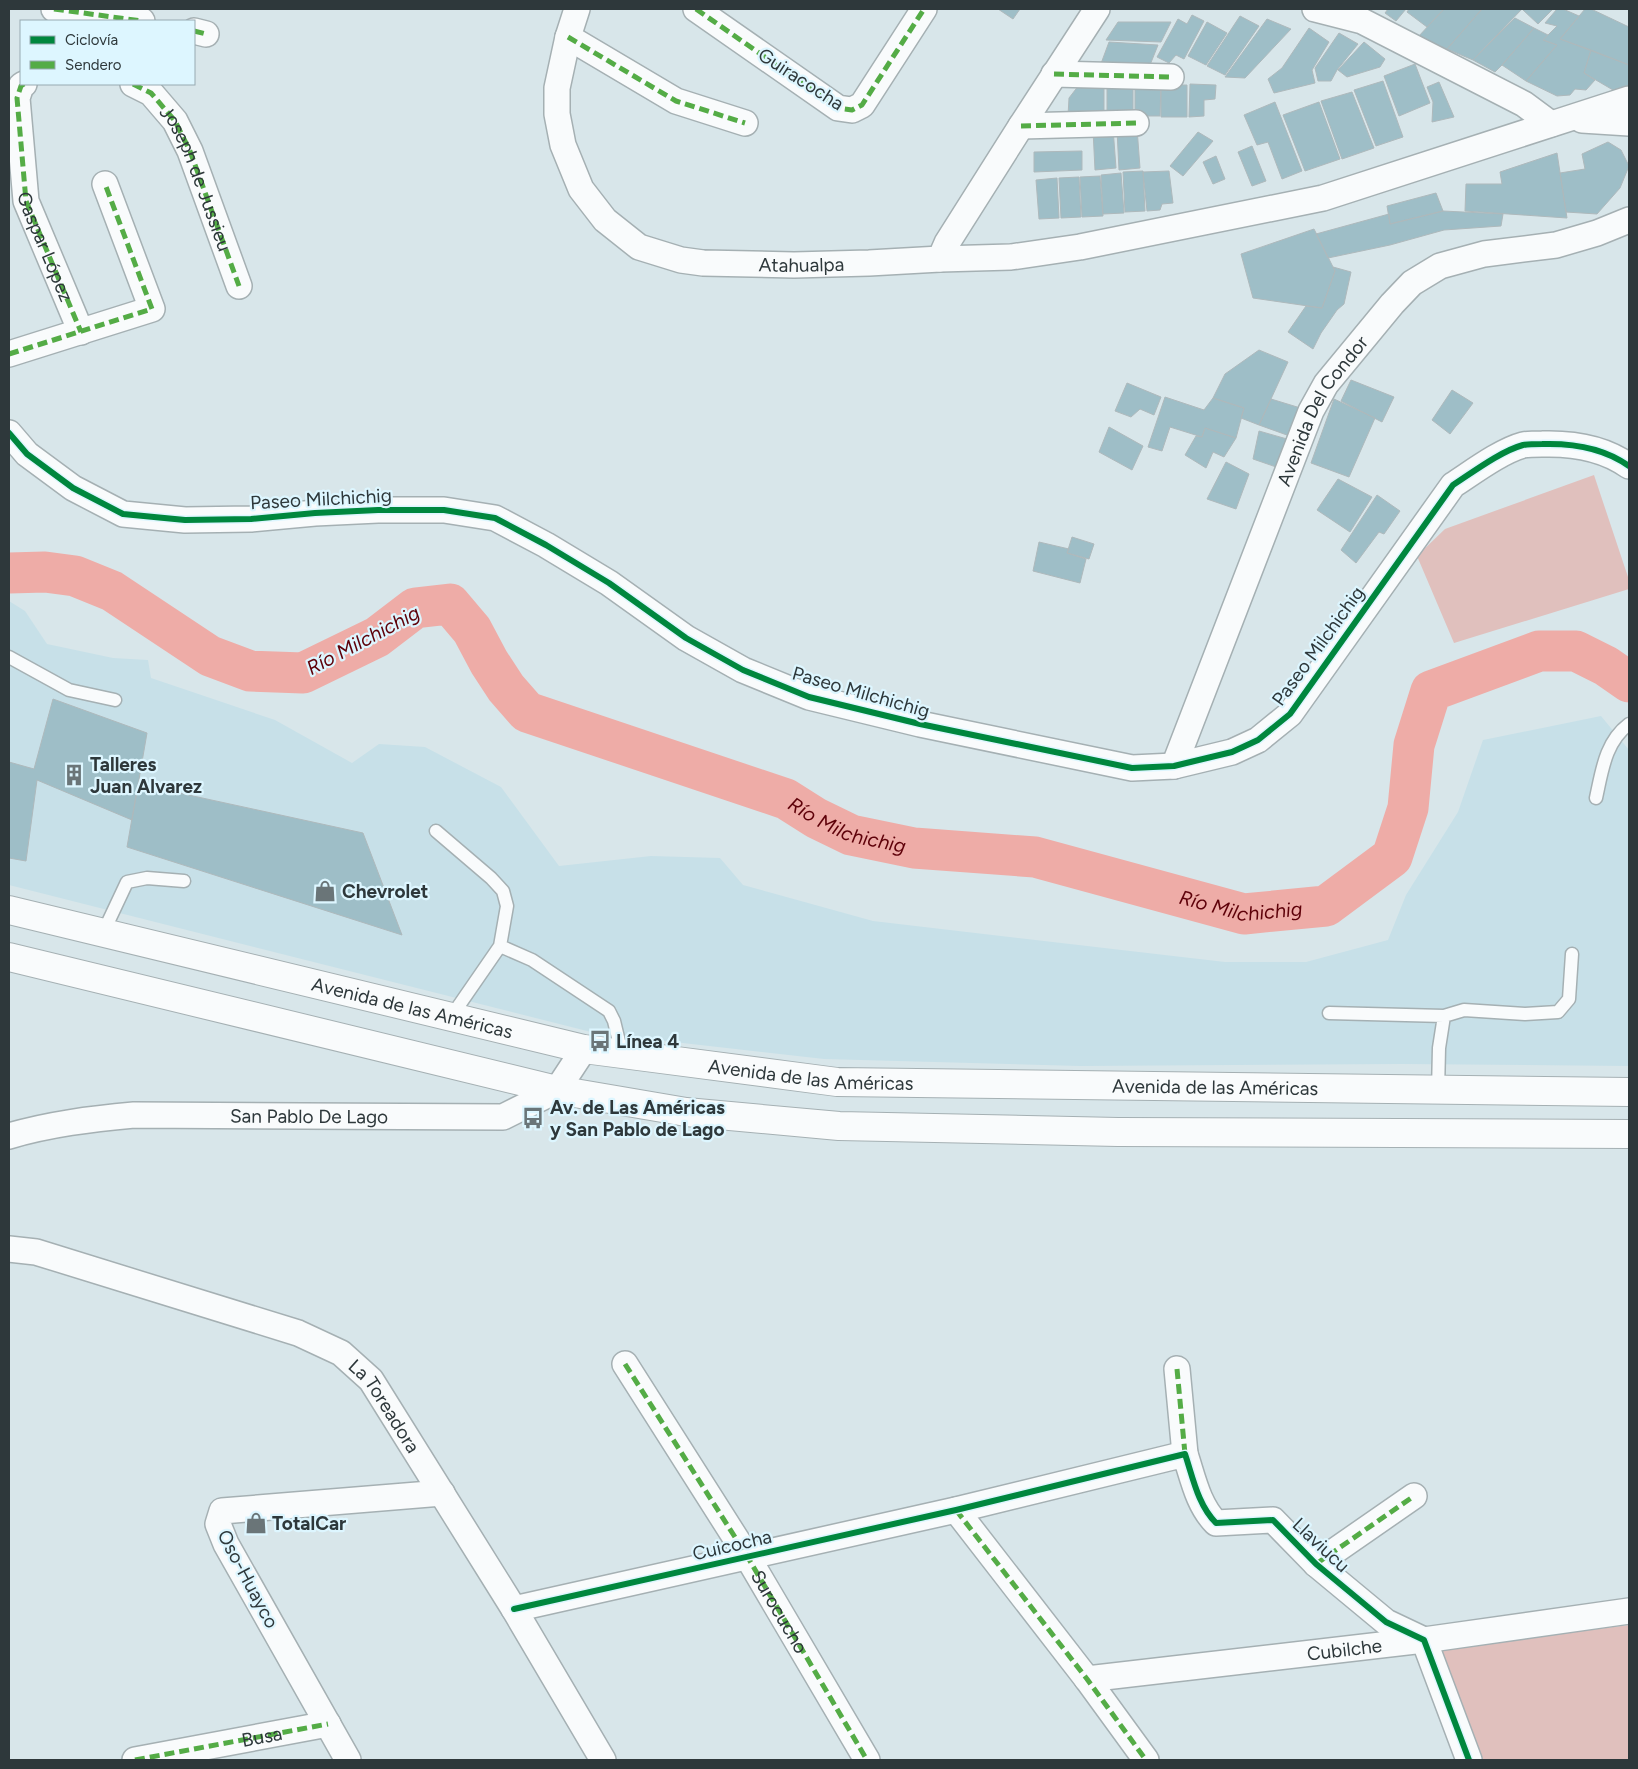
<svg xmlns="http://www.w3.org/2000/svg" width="1638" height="1769" font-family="Figtree,sans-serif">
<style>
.built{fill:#c7e0e8}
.green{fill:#e0c0bd}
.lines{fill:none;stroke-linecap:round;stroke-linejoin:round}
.river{stroke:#eeaca7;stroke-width:41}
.building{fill:#9ebec7;stroke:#aeb9bc}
.service-casing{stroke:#a5b0b3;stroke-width:15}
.minor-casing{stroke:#a5b0b3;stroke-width:28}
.primary-casing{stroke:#a5b0b3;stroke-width:30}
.service{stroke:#f9fbfc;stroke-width:12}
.minor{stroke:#f9fbfc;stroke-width:25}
.primary{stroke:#f9fbfc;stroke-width:28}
.quiet{stroke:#54ac46;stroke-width:5;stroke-dasharray:10 5;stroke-linecap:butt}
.cycleway-casing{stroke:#ddf6ff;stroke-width:9}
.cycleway{stroke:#00873e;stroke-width:6}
.labels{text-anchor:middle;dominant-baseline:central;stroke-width:4.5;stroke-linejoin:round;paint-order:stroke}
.street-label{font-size:19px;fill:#2e383b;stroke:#ddf6ff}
.poi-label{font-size:19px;font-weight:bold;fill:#2e383b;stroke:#ddf6ff;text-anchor:start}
.water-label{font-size:20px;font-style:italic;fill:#5e0109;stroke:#ddf6ff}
</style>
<rect width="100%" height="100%" fill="#d8e6ea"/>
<path class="built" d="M 9,601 L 25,611 L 47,644 L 113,658 L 148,660 L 151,678 L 275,720 L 352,763 L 379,744 L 425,747 L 501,787 L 559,866 L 651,856 L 720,858 L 743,885 L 873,921 L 1225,962 L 1306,962 L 1388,940 L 1406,895 L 1458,812 L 1483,740 L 1601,716 L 1629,750 L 1629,1066 L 1402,1064 L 1080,1066 L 824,1059 L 595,1033 L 9,885 Z"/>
<path class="green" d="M 1594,475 L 1629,580 L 1629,589 L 1454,643 L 1417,556 L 1445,529 Z
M 1629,1625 L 1629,1760 L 1479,1760 L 1440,1649 Z"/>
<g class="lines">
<path class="river" id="s1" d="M 9,573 L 45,572 L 75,576 L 112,591 L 210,656 L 250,671 L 303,673 L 377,637 L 415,608 L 450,604 L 472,630 L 489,662 L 506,688 L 527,712 L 786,799 L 816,818 L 851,835 L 914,848 L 1035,857 L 1244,914 L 1326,906 L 1392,857 L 1408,808 L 1414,745 L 1431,691 L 1539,651 L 1576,651 L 1606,666 L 1629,682"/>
</g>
<path class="building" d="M 998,9 L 1020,9 L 1013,19 Z
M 1388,9 L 1406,9 L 1396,21 L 1385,13 Z
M 1409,9 L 1444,9 L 1427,27 L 1407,12 Z
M 1444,9 L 1482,9 L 1447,49 L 1418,37 Z
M 1482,9 L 1522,9 L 1473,60 L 1447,49 Z
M 1525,9 L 1553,9 L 1538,24 L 1523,10 Z
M 1557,9 L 1563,9 L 1579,16 L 1560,39 L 1591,50 L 1584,73 L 1595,80 L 1586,90 L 1575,89 L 1570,95 L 1557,96 L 1526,81 L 1557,45 L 1543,40 L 1557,26 L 1545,23 Z
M 1585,9 L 1591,9 L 1629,27 L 1629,65 L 1560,39 Z
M 1192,15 L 1204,21 L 1184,59 L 1176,55 L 1169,63 L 1157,57 L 1178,19 L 1187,24 Z
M 1240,16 L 1259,26 L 1225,75 L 1207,66 Z
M 1515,18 L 1534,28 L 1502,65 L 1495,72 L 1473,60 Z
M 1267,19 L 1291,29 L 1245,78 L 1225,77 Z
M 1118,22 L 1171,22 L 1161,42 L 1106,40 Z
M 1207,22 L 1227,33 L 1206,65 L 1188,56 Z
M 1309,28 L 1329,42 L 1312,70 L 1315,83 L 1274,93 L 1268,79 L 1282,68 Z
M 1534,28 L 1548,35 L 1543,40 L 1557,45 L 1526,81 L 1502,65 Z
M 1339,33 L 1358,44 L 1337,70 L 1331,81 L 1318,81 L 1315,68 Z
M 1109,42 L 1158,45 L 1150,65 L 1099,69 Z
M 1364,42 L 1385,59 L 1380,67 L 1347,77 L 1338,70 Z
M 1591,50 L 1629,65 L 1629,85 L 1613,90 L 1584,73 Z
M 1415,64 L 1430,103 L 1399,116 L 1384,76 Z
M 1383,81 L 1403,137 L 1376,146 L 1354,90 Z
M 1439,82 L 1454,117 L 1432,122 L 1433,102 L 1427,87 Z
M 1107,84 L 1133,85 L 1133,117 L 1107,117 Z
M 1135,84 L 1161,84 L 1160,116 L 1135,116 Z
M 1190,84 L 1216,85 L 1215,99 L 1204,100 L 1204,116 L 1189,117 Z
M 1079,85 L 1104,85 L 1104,117 L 1068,116 L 1069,98 Z
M 1161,85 L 1187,85 L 1187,117 L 1161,117 Z
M 1352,92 L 1374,148 L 1342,159 L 1321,101 Z
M 1275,102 L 1302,171 L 1282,179 L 1268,142 L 1257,145 L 1244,115 Z
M 1319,102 L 1340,159 L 1305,171 L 1283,115 Z
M 1113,128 L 1116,168 L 1095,170 L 1093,130 Z
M 1137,128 L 1140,168 L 1119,170 L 1117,130 Z
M 1198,132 L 1213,141 L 1183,176 L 1170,166 Z
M 1608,142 L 1621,150 L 1629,166 L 1620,188 L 1597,214 L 1566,212 L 1560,173 L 1585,169 L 1582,154 Z
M 1252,146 L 1266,181 L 1252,186 L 1238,152 Z
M 1082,151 L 1082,170 L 1034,172 L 1034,152 Z
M 1557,153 L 1567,218 L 1465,211 L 1466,184 L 1502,184 L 1500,172 Z
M 1216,156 L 1225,179 L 1213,184 L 1203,162 Z
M 1143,171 L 1145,211 L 1125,212 L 1123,172 Z
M 1169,171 L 1173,203 L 1162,204 L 1160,210 L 1147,211 L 1143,172 Z
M 1121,173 L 1124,213 L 1103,214 L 1101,175 Z
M 1100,176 L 1103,216 L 1082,217 L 1080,177 Z
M 1079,177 L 1081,217 L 1061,218 L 1059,178 Z
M 1057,178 L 1059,218 L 1039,219 L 1036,180 Z
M 1436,193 L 1443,211 L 1390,224 L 1387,206 Z
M 1443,211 L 1503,214 L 1501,226 L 1444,230 L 1390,245 L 1328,258 L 1316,234 L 1389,214 L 1390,224 Z
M 1314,229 L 1335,271 L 1322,308 L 1253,298 L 1241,254 Z
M 1333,267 L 1351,272 L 1344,304 L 1337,310 L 1321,333 L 1313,349 L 1288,332 L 1306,306 L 1322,308 L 1335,271 Z
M 1259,350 L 1288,362 L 1259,425 L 1241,418 L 1244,408 L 1213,398 L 1225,374 Z
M 1351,380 L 1394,397 L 1382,422 L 1341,401 Z
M 1127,383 L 1161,397 L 1154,415 L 1140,409 L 1131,417 L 1115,411 Z
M 1452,390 L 1473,403 L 1450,434 L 1432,420 Z
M 1165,397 L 1204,410 L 1213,398 L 1244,408 L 1236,438 L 1205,428 L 1202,437 L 1170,427 L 1162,451 L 1148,447 Z
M 1271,399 L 1307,410 L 1298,439 L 1259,425 Z
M 1334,399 L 1375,418 L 1349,477 L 1311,463 Z
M 1109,427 L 1143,446 L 1132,470 L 1099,452 Z
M 1205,428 L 1236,438 L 1224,457 L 1213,452 L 1206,468 L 1185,455 L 1196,436 L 1202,437 Z
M 1259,431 L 1294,441 L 1282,469 L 1253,459 Z
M 1226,462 L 1249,474 L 1236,509 L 1207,499 Z
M 1338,479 L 1372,497 L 1350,532 L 1317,510 Z
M 1377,495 L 1400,511 L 1384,534 L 1379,532 L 1356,563 L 1341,550 Z
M 1072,537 L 1094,544 L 1089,559 L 1067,553 Z
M 1039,542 L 1069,549 L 1067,553 L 1086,559 L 1080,583 L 1033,571 Z
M 53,699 L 147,733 L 132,820 L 37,780 L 26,861 L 9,858 L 9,762 L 34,769 Z
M 138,784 L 363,833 L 402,935 L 127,847 Z"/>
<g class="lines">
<g class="service-casing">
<path id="service" d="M 9,657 L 69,690 L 115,700
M 1596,798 C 1602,771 1605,742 1629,724
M 436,831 L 491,878 L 503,891 L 507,906 L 500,946 L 451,1017
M 103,933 L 127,882 L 147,878 L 184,881
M 500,946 L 532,960 L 609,1011 L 614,1021 L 622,1054
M 1329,1013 L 1444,1016
M 1438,1091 L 1439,1048 L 1444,1016 L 1464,1010 L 1525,1014 L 1558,1012 L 1569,999 L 1572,954"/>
</g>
<g class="minor-casing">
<g id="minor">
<path d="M 54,9 L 142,21"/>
<path id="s2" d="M 577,9 L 568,37 L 557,88 L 557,114 L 563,145 L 581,189 L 605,220 L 639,247 L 681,260 L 703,263 L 794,265 L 869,263 L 940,259 L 947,243 L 1021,126 L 1097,9"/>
<path d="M 696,9 L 838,108 L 852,110 L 862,105 L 924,9"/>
<path d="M 1315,9 L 1362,21 L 1524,104 L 1551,124"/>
<path d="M 194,31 L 206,34"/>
<path d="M 568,37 L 676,101 L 745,123"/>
<path d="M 1054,74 L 1171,77"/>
<path id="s3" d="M 24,84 L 21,86 L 17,98 L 26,201 L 81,332"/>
<path id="s4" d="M 133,84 L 151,93 L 175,121 L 190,151 L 239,286"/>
<path d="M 1582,120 L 1629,123"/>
<path d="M 1021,126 L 1136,123"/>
<path d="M 940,259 L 1011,257 L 1080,247 L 1323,198 L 1629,99"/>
<path d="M 9,354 L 152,309 L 105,184"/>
<path d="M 9,433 L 27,454 L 73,488 L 123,514 L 185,520 L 251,519 L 315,513 L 378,510 L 444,510 L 495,518 L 546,545 L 609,583 L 686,638 L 743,670 L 809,697 L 920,724 L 1132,768 L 1174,766 L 1232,752 L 1258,740 L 1290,714 L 1453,485 C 1473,472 1501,451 1523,445 C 1529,444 1536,444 1542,444 C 1573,443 1604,448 1629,466"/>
<path id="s5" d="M 1174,766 L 1311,411 L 1326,384 L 1392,304 L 1412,283 L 1440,266 L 1484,254 L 1556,245 L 1597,233 L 1629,220"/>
<path id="s6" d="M 9,1136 C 50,1124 91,1119 134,1115 L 503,1117 L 557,1090 L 584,1049"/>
<path id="s7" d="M 9,1249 L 36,1252 L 298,1333 L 341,1353 L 371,1380 L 514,1609 L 603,1760"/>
<path id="s8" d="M 625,1364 L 747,1556 L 867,1760"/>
<path d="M 1177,1369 L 1185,1454"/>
<path d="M 956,1510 L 1087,1679 L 1146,1760"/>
<path d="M 1316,1564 L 1414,1496"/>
<path d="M 514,1609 L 956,1510 L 1185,1454 C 1193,1478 1198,1505 1216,1523 L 1273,1520 L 1316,1564 L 1386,1622 L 1424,1640 L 1469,1760"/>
<path id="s9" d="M 1087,1679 L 1424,1640 L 1629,1611"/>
<path d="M 135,1760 L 328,1724"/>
<path d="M 348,1760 L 226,1544 L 218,1524 L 222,1511 L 442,1493"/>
</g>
</g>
<g class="primary-casing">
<g id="primary">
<path id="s10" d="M 9,910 L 584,1049 L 837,1082 L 1629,1092"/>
<path d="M 9,957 L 557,1090 L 686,1112 L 839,1126 L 1118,1132 L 1629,1134"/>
</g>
</g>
<use href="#service" class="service"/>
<use href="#minor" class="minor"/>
<use href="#primary" class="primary"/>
<g class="quiet">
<path d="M 54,9 L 142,21"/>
<path d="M 696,9 L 838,108 L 852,110 L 862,105 L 924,9"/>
<path d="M 194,31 L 206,34"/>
<path d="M 568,37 L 676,101 L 745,123"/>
<path d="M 1054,74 L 1171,77"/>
<path d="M 24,84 L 21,86 L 17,98 L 26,201 L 81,332"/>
<path d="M 133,84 L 151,93 L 175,121 L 190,151 L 239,286"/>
<path d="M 1021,126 L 1136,123"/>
<path d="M 9,354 L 152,309 L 105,184"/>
<path d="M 625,1364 L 747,1556 L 867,1760"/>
<path d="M 1177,1369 L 1185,1454"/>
<path d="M 956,1510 L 1087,1679 L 1146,1760"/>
<path d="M 1316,1564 L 1414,1496"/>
<path id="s11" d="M 135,1760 L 328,1724"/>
</g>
<g class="cycleway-casing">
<path id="cycleway" d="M 9,433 L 27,454 L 73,488 L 123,514 L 185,520 L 251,519 L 315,513 L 378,510 L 444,510 L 495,518 L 546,545 L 609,583 L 686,638 L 743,670 L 809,697 L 920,724 L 1132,768 L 1174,766 L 1232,752 L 1258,740 L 1290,714 L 1453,485 C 1473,472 1501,451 1523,445 C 1529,444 1536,444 1542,444 C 1573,443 1604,448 1629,466
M 514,1609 L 956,1510 L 1185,1454 C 1193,1478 1198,1505 1216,1523 L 1273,1520 L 1316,1564 L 1386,1622 L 1424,1640 L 1469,1760"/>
</g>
<use href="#cycleway" class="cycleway"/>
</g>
<defs>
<g id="building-bare" transform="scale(1.725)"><path d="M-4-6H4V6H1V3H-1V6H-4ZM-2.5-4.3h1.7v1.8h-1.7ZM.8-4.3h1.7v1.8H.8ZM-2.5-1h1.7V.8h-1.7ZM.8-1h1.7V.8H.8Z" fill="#6a7578" stroke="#ddf6ff" stroke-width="2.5" paint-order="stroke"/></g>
<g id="shop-bare" transform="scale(1.725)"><path d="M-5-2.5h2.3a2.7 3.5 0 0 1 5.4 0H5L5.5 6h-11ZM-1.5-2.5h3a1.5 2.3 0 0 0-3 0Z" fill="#6a7578" stroke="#ddf6ff" stroke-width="2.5" paint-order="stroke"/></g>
<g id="bus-bare" transform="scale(1.725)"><path d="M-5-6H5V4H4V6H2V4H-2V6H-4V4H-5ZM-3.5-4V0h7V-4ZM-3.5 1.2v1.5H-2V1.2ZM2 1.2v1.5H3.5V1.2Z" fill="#6a7578" stroke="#ddf6ff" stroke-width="2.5" paint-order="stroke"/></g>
</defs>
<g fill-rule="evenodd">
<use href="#building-bare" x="74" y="775"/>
<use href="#shop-bare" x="325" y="891"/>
<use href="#bus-bare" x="600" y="1041"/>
<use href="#bus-bare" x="533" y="1118"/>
<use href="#shop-bare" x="256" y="1523"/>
</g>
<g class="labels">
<g class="street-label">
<text transform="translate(801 79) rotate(33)">Guiracocha</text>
<text stroke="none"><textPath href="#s4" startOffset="118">Joseph de Jussieu</textPath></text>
<text stroke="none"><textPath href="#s3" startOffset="169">Gaspar López</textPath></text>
<text stroke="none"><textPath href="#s2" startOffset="434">Atahualpa</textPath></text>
<text stroke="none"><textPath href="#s5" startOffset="386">Avenida Del Condor</textPath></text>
<text transform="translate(321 499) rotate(-3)">Paseo Milchichig</text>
<text transform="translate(1318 646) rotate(-54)">Paseo Milchichig</text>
<text transform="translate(861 692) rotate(16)">Paseo Milchichig</text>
<text stroke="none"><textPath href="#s10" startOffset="415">Avenida de las Américas</textPath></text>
<text stroke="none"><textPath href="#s10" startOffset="820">Avenida de las Américas</textPath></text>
<text stroke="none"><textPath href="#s10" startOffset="1225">Avenida de las Américas</textPath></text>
<text stroke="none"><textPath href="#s6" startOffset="302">San Pablo De Lago</textPath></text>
<text stroke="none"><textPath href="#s7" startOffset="418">La Toreadora</textPath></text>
<text transform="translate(732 1545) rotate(-13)">Cuicocha</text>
<text transform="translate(1321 1545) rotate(43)">Llaviucu</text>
<text transform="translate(248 1579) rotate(62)">Oso-Huayco</text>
<text stroke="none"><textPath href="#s8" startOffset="292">Surocucho</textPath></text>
<text stroke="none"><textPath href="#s9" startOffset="259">Cubilche</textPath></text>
<text stroke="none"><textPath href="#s11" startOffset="129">Busa</textPath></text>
</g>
<g class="poi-label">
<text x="90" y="764">Talleres<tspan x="90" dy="22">Juan Alvarez</tspan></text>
<text x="342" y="891">Chevrolet</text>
<text x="616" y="1041">Línea 4</text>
<text x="550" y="1107">Av. de Las Américas<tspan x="550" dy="22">y San Pablo de Lago</tspan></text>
<text x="272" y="1523">TotalCar</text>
</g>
<g class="water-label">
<text transform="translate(363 640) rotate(-28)">Río Milchichig</text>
<text stroke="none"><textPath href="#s1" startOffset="959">Río Milchichig</textPath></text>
<text stroke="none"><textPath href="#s1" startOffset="1364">Río Milchichig</textPath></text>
</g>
</g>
<rect width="1638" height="1769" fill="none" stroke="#2e383b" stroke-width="20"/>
<rect x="20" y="20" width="175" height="65" fill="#ddf6ff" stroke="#97aab1"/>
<rect x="30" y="36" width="25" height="8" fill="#00873e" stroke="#97aab1"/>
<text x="65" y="45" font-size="15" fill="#2e383b">Ciclovía</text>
<rect x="30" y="61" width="25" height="8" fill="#54ac46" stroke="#97aab1"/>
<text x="65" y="70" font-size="15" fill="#2e383b">Sendero</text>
</svg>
